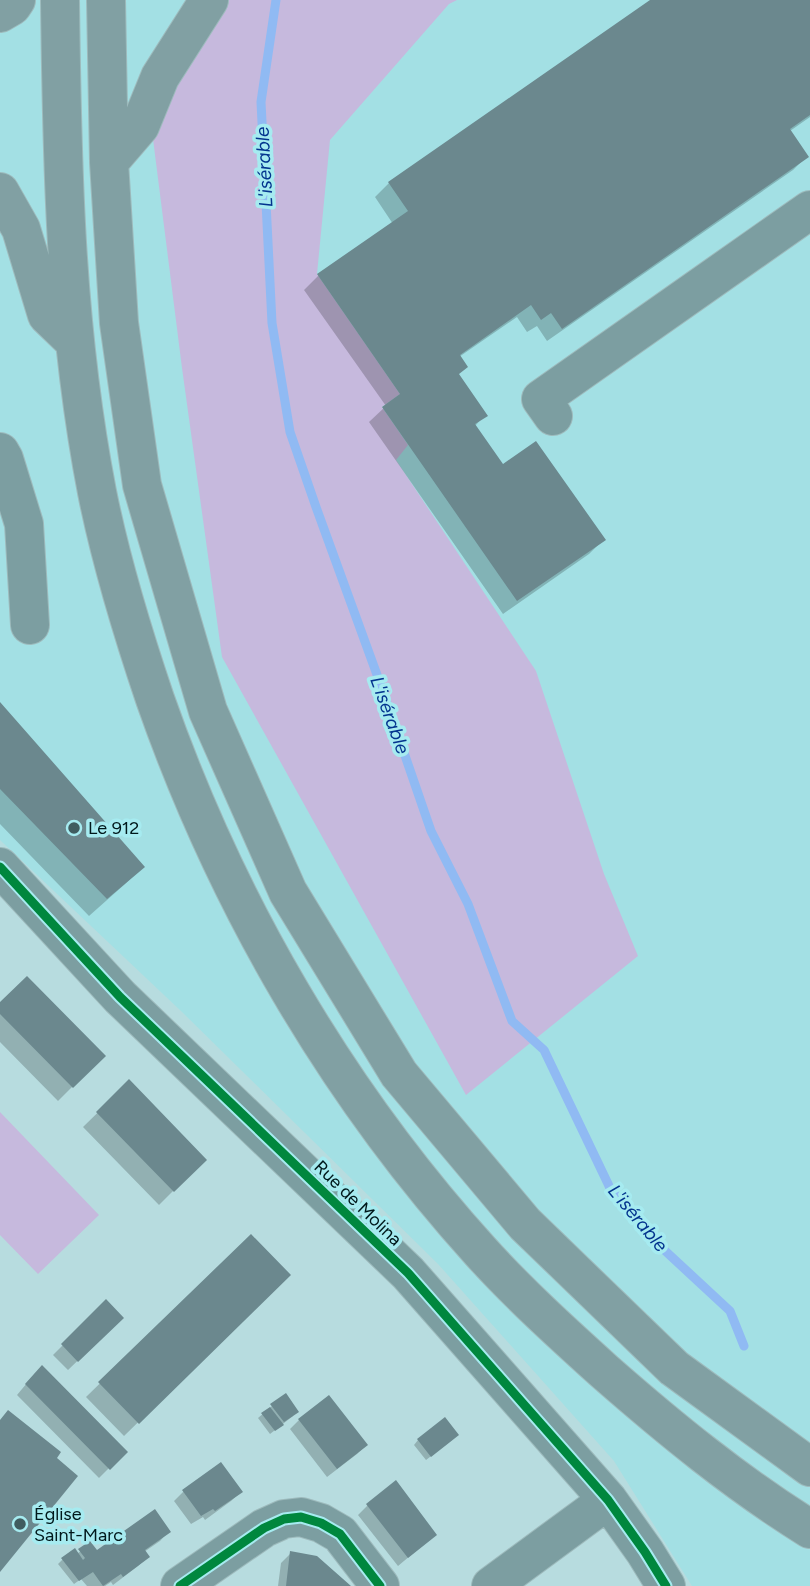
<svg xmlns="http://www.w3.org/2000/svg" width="810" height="1586" font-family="Figtree,sans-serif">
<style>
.built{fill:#a3e0e4}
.green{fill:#c6b9dd}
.shadow{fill:#0003}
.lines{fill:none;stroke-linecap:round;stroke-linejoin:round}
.stream{stroke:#90baf3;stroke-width:9}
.building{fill:#6b888e}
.minor-casing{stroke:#9dbabc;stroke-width:40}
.highway-casing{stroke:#9dbabc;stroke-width:40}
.minor{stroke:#7c9ea1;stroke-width:38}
.highway{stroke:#81a0a3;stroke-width:38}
.cycleway-casing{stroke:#a6ebf0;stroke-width:13}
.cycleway{stroke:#00873e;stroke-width:9}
.poi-dot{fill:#405d60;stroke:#a6ebf0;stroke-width:2.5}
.labels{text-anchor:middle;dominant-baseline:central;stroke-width:7;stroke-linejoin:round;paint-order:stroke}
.poi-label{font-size:18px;fill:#00181b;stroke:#a6ebf0;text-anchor:start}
.street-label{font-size:18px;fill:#00181b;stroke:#a6ebf0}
.water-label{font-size:19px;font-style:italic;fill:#03348e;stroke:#a6ebf0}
</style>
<rect width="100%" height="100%" fill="#b7dcdf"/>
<path class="built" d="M 0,0 L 810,0 L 810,1586 L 692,1586 L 614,1461 L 438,1264 L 181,1011 L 0,840 Z"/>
<path class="green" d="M 220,0 L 457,0 L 449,4 L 330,140 L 317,274 L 400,394 L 382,407 L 408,445 L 396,460 L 536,671 L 604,874 L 638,956 L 466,1095 L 222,657 L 182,368 L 152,131 Z
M 0,1112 L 99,1215 L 38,1274 L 0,1235 Z"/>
<path class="shadow" d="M 653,0 L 810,0 L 810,117 L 790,131 L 807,156 L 793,170 L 547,341 L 537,326 L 527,332 L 517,317 L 459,357 L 457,375 L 485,415 L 475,426 L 503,466 L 603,540 L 589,554 L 503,614 L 369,422 L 386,406 L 304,290 L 318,276 L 393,224 L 375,197 L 389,183 Z
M 0,705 L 143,867 L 125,884 L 89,916 L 0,824 Z
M 0,1005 L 103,1056 L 58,1101 L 0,1042 Z
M 129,1082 L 204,1160 L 159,1205 L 83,1127 Z
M 251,1236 L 289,1275 L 124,1436 L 86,1397 Z
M 106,1302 L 122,1318 L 68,1370 L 53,1355 Z
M 32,1377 L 125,1452 L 99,1478 L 17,1395 Z
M 272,1406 L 293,1416 L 270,1434 L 258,1418 Z
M 299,1420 L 366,1445 L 357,1454 L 327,1477 L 290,1429 Z
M 418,1440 L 452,1440 L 426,1460 L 414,1445 Z
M 184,1491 L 241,1492 L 231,1501 L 205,1520 L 203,1517 L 191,1524 L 174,1501 Z
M 368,1505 L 435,1535 L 398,1566 L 358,1515 Z
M 169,1531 L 160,1541 L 144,1552 L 147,1557 L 138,1566 L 113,1585 L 111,1582 L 105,1586 L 87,1586 L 81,1579 L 74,1584 L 58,1564 L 63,1559 L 77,1554 L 90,1543 L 96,1553 Z
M 291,1553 L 348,1586 L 278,1586 L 281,1563 Z"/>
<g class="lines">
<path class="stream" d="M 276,0 L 261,102 L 272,323 L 290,432 L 316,507 L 380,683 L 431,831 L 468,904 L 512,1021 L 544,1050 L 610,1188 L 647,1234 L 730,1311 L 744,1346"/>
</g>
<path class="building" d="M 650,0 L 810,0 L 810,115 L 790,129 L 809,157 L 562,329 L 551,313 L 541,320 L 531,305 L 460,355 L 468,367 L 459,374 L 488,416 L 475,424 L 503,464 L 536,441 L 606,540 L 517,601 L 382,407 L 400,394 L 317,274 L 408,211 L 388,182 Z
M 0,702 L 145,867 L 107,899 L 0,789 Z
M 27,976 L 106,1056 L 73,1088 L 0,1014 L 0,1002 Z
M 129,1079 L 207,1160 L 174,1192 L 96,1112 Z
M 251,1234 L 291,1275 L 139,1424 L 98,1382 Z
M 106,1299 L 124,1318 L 78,1362 L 61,1344 Z
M 42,1365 L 128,1452 L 110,1470 L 25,1384 Z
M 286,1393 L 299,1412 L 284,1422 L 270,1404 Z
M 329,1395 L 368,1445 L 337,1469 L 298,1419 Z
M 270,1407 L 284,1425 L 275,1431 L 261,1413 Z
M 8,1410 L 61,1452 L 57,1458 L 78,1476 L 0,1572 L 0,1420 Z
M 445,1417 L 459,1435 L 431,1457 L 417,1439 Z
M 221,1462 L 243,1492 L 215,1511 L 213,1509 L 201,1516 L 182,1490 Z
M 396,1480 L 437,1535 L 408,1558 L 366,1504 Z
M 155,1509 L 171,1532 L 145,1550 L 150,1557 L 123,1577 L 121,1574 L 103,1586 L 93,1572 L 79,1581 L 61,1558 L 75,1548 L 83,1560 L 85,1558 L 78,1549 L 90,1541 L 97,1550 Z
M 290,1551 L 317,1556 L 351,1586 L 286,1586 Z"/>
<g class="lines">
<g class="minor-casing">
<path id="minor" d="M 553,416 L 541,399 L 810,210
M 0,452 L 4,459 L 24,524 L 30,625
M 0,867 L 120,997 L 408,1273 L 608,1500 L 645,1552 L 666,1586
M 180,1586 L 264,1528 L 284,1519 L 301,1517 L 321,1523 L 340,1534 L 380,1586
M 491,1586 L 608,1500"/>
</g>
<g class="highway-casing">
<path id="highway" d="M 60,0 C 62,167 65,327 97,492 C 111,562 132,631 155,699 C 226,902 336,1092 481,1252 C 519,1294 562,1333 604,1371 C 669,1428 736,1483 810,1529
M 106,0 L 109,162 L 119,323 L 142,485 L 208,711 L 288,892 L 399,1074 L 525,1224 L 674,1368 L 810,1467
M 0,13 L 12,6 L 16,0
M 109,162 L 140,126 L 160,77 L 209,0
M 0,192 L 21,229 L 47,315 L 74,341"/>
</g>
<use href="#minor" class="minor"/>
<use href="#highway" class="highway"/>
<g class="cycleway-casing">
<path id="cycleway" d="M 0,867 L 120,997 L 408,1273 L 608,1500 L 645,1552 L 666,1586
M 180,1586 L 264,1528 L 284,1519 L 301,1517 L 321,1523 L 340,1534 L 380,1586"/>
</g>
<use href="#cycleway" class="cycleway"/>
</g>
<g class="poi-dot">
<circle cx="74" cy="828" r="7"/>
<circle cx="20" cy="1524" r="7"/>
</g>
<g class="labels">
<g class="poi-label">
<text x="88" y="828">Le 912</text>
<text x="34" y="1514">Église<tspan x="34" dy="21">Saint-Marc</tspan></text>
</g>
<g class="street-label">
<text transform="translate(358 1203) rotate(44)">Rue de Molina</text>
</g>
<g class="water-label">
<text transform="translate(264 167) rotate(-93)">L'isérable</text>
<text transform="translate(390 715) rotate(70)">L'isérable</text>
<text transform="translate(638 1218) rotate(50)">L'isérable</text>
</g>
</g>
</svg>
